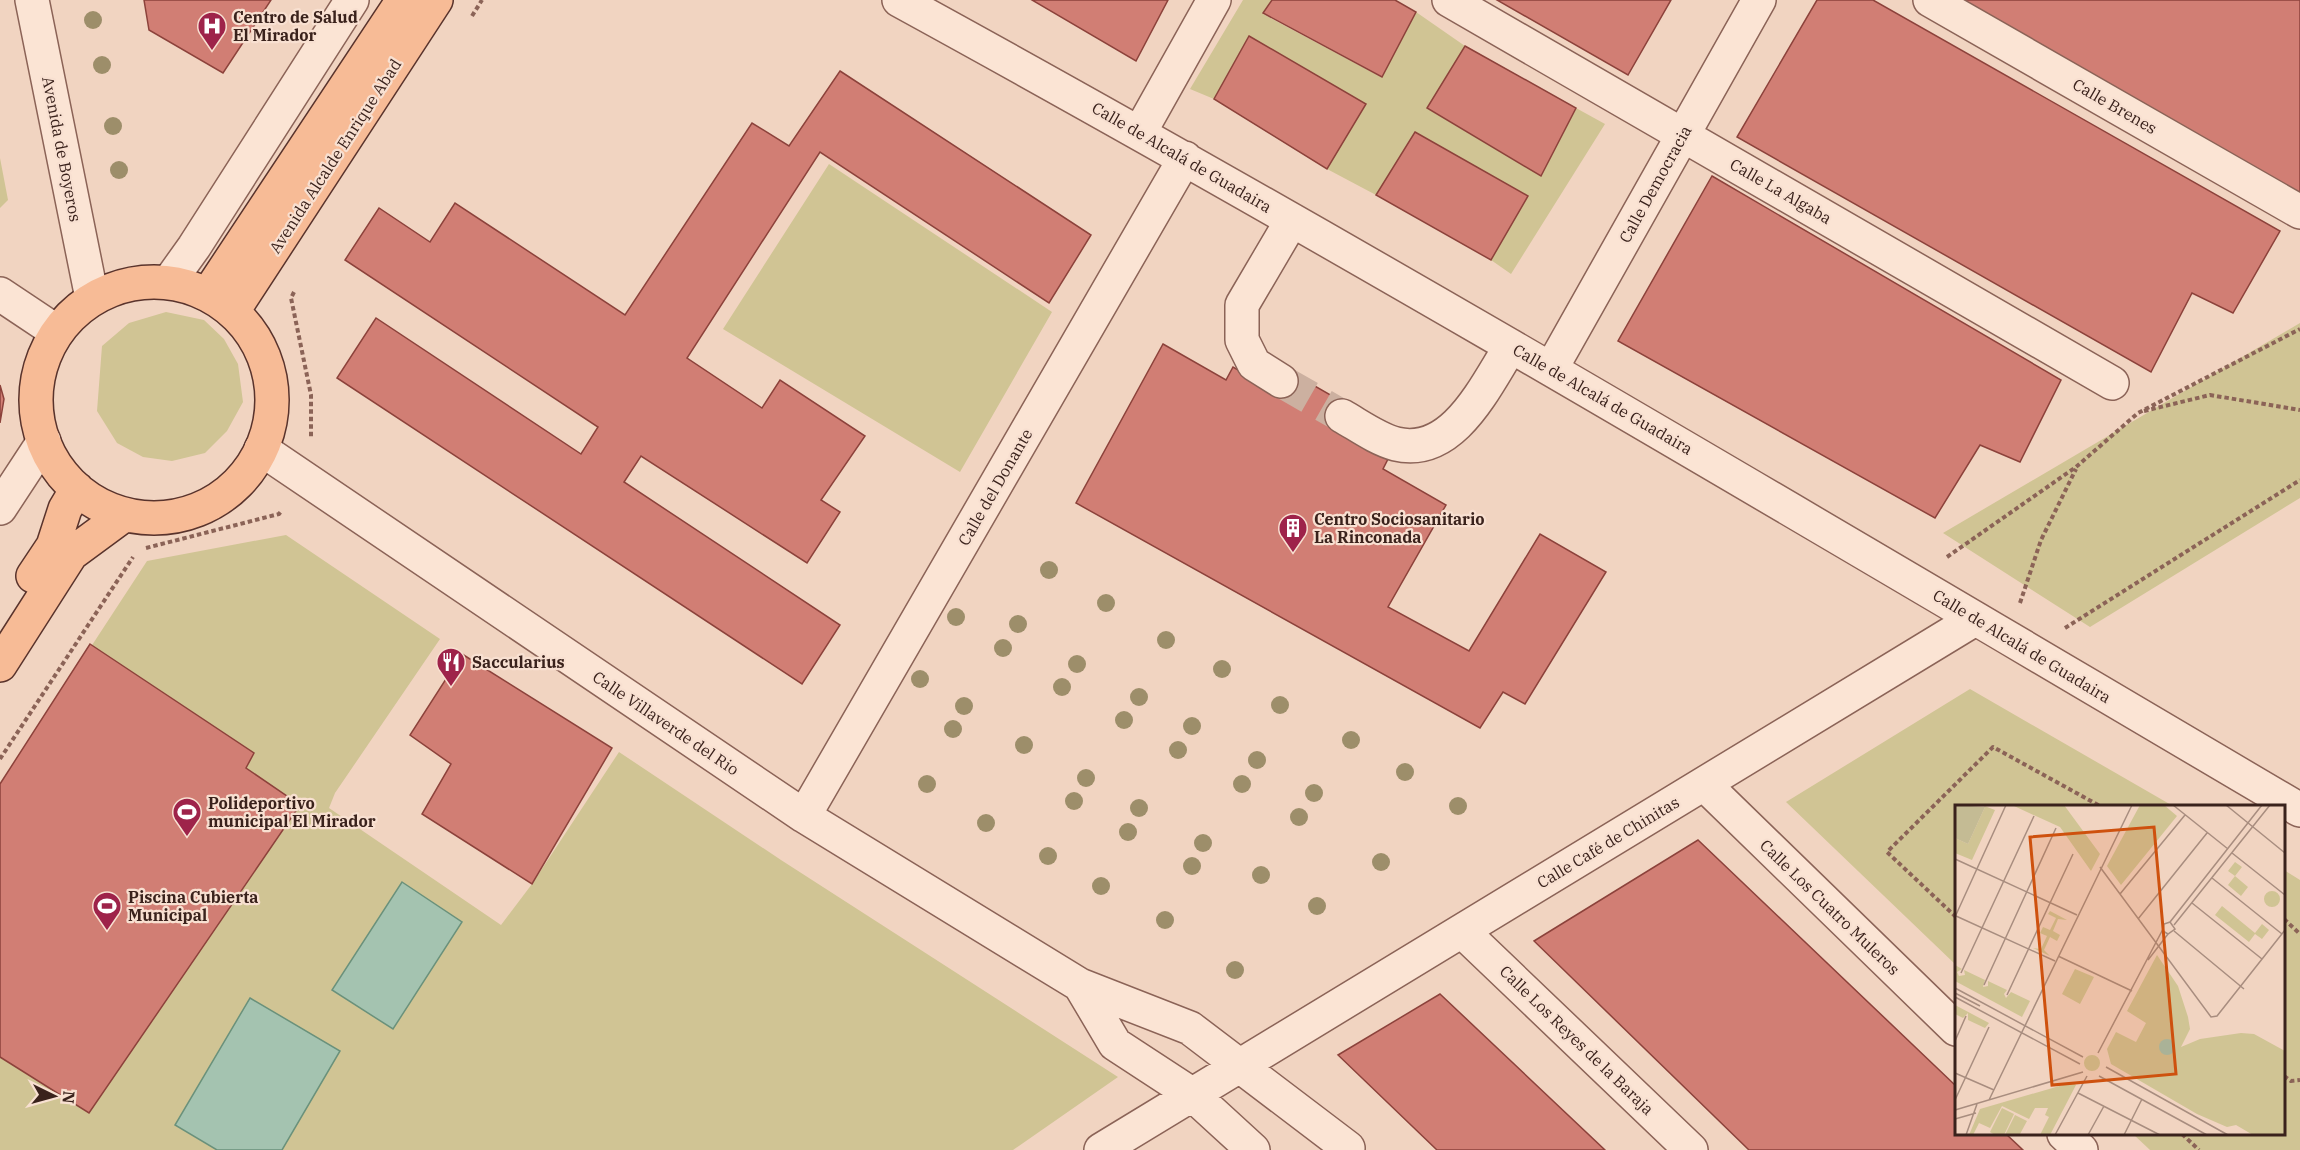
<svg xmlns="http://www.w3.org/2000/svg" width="2300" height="1150" font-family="'IBM Plex Serif',serif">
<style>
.green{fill:#d0c494}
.water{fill:#a4c3b0;stroke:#6a917b;stroke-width:1.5}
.building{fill:#d17e74;stroke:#8c423b;stroke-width:1.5}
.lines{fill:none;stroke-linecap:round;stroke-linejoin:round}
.minor-tunnel{stroke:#ccb0a0;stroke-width:33;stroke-dasharray:33 16;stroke-linecap:butt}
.minor-casing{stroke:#8b6357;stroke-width:36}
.major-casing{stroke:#59332c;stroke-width:36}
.path{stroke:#8b6357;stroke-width:4;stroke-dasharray:4.5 3;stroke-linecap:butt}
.minor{stroke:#fbe4d4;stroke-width:33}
.major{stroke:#f7bb96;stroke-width:33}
.tree{fill:#9d8e6a}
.labels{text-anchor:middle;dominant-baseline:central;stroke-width:4.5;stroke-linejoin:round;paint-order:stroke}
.poi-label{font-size:16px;font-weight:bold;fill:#3a221c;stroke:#f8e0d1;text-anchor:start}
.street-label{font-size:16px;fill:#3a221c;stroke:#f8e0d1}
.inset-road{fill:none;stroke:#a88d7f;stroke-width:1.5}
.view{fill:#ce510e;fill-opacity:0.15;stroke:#ce510e;stroke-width:3}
.inset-edge{fill:none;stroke:#3a221c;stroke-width:3}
</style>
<rect width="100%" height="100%" fill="#f1d4c1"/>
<path class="green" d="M 1243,0 L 1272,0 L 1263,14 L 1381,77 L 1416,12 L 1465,46 L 1428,109 L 1541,176 L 1576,108 L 1605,124 L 1511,274 L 1491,260 L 1527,197 L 1415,132 L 1376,195 L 1327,169 L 1366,104 L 1249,36 L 1214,99 L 1190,89 Z
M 0,158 L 8,200 L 0,208 Z
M 829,164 L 1052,312 L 960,472 L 723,329 Z
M 166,312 L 204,320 L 224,339 L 238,364 L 243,402 L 227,431 L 205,453 L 172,461 L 143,457 L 117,443 L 97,411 L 102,346 L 129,323 Z
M 2300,323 L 2300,498 L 2090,627 L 1943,533 Z
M 286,535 L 440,639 L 335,793 L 329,808 L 501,925 L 532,884 L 619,752 L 781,860 L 1118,1077 L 1013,1150 L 0,1150 L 0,786 L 147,561 Z
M 1970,689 L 2173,806 L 1956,806 L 1956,965 L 1786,802 Z
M 2284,870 L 2300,880 L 2300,1150 L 2150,1150 L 2133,1134 L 2284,1134 Z"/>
<path class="water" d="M 402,882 L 462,922 L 393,1029 L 332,990 Z
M 250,998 L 340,1051 L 282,1150 L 217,1150 L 175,1125 Z"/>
<path class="building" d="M 144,0 L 271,0 L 223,73 L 149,30 Z
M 1032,0 L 1168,0 L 1136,61 Z
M 1272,0 L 1395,0 L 1416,12 L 1382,77 L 1263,13 Z
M 1497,0 L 1671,0 L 1628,75 Z
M 1817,0 L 1873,0 L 2280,231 L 2233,313 L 2192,293 L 2151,372 L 1737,137 Z
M 1958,0 L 2300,0 L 2300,193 Z
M 1249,36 L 1366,104 L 1327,169 L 1214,99 Z
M 1465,46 L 1576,108 L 1541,176 L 1427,108 Z
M 840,71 L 1091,235 L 1049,303 L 820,152 L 687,358 L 762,408 L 780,380 L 865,436 L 821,500 L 840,512 L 807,563 L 641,456 L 624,482 L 840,625 L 802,684 L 337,378 L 376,318 L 581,454 L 598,427 L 345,260 L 379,208 L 430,242 L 455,203 L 625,315 L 752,123 L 789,146 Z
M 1415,132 L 1528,196 L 1491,260 L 1376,195 Z
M 1712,176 L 2061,380 L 2020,462 L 1980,445 L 1935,518 L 1618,341 Z
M 1163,344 L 1226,380 L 1233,367 L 1275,391 L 1287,370 L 1348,405 L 1389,457 L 1383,469 L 1446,505 L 1388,607 L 1469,651 L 1540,534 L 1606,572 L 1525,704 L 1503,692 L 1480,728 L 1076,503 Z
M 0,385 L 4,399 L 0,423 Z
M 90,644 L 254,753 L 246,768 L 300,805 L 89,1113 L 0,1057 L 0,784 Z
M 462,654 L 612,748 L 532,884 L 422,814 L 451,764 L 410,735 Z
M 1698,840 L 1956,1086 L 1956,1134 L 2006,1134 L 2023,1150 L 1749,1150 L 1534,941 Z
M 1440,994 L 1605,1150 L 1437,1150 L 1338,1055 Z"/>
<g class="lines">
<path class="minor-tunnel" d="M 1281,381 L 1342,416"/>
<g class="minor-casing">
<path id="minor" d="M 32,0 L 92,298
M 899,0 C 1372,259 1835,536 2300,810
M 1449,0 L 2112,383
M 1930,0 L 2300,212
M 1140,132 L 1214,0
M 169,282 L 194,247 L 352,0
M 0,294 L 57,332
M 1551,369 L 1759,0
M 1281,381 L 1254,364 L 1242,340 L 1242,305 L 1292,220
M 1342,416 C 1358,425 1377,439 1396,444 C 1454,458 1486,384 1511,346
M 261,449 L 804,816 L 1080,985 L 1190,1028 L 1348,1148
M 0,508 L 44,441
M 1704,784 L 1956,1029
M 804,816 L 1185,158
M 1462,931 L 1691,1150
M 1080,985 L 1115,1044 L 1193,1095 L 1253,1150
M 2064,1134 L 2081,1150
M 1101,1150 L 1975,619"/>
</g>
<g class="major-casing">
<path id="major" d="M36 400a118 118 0 1 1 236 0a118 118 0 1 1-236 0Z
M 208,294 L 403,0
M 233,311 L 436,0
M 33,576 L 53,546 L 65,509 L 77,489
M 0,665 L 71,554 L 124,515"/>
</g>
<path class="path" d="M 472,16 L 482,0
M 294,292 L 291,298 L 311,395 L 311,437
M 2144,411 L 2210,395 L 2300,410
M 146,548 L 279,514 L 282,510
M 1947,557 L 2076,467 L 2138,413 L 2300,329
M 2020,603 L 2041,540 L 2076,469
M 2065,628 L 2300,480
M 0,759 L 133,557
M 1956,917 L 1887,852 L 1993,747 L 2100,806
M 2284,919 L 2300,934
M 2284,1076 L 2291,1081 L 2300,1080
M 2182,1134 L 2199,1150"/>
<use href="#minor" class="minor"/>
<use href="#major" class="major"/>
</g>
<g class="tree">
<circle cx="93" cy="20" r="9"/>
<circle cx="102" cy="65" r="9"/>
<circle cx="113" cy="126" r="9"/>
<circle cx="119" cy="170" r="9"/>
<circle cx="1049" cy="570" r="9"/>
<circle cx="1106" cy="603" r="9"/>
<circle cx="956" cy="617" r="9"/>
<circle cx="1018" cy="624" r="9"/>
<circle cx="1166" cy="640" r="9"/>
<circle cx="1003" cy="648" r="9"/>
<circle cx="1077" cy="664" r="9"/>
<circle cx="1222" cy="669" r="9"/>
<circle cx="920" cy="679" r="9"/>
<circle cx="1062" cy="687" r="9"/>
<circle cx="1139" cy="697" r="9"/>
<circle cx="1280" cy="705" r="9"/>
<circle cx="964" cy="706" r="9"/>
<circle cx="1124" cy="720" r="9"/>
<circle cx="1192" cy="726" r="9"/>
<circle cx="953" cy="729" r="9"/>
<circle cx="1351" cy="740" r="9"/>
<circle cx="1024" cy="745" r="9"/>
<circle cx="1178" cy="750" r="9"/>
<circle cx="1257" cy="760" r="9"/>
<circle cx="1405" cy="772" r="9"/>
<circle cx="1086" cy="778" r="9"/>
<circle cx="927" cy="784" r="9"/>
<circle cx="1242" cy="784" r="9"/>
<circle cx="1314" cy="793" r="9"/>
<circle cx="1074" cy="801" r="9"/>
<circle cx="1458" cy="806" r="9"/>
<circle cx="1139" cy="808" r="9"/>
<circle cx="1299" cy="817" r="9"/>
<circle cx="986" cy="823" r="9"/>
<circle cx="1128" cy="832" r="9"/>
<circle cx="1203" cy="843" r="9"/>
<circle cx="1048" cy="856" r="9"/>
<circle cx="1381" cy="862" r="9"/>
<circle cx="1192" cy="866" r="9"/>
<circle cx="1261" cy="875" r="9"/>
<circle cx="1101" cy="886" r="9"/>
<circle cx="1317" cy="906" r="9"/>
<circle cx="1165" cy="920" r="9"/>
<circle cx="1235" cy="970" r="9"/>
</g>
<defs>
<g id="hospital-pin" transform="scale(1.5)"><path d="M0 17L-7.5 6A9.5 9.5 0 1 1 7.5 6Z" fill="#9e234a" stroke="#f8e0d1"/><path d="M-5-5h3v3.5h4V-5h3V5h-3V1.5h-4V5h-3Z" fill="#fff"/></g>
<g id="building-pin" transform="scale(1.5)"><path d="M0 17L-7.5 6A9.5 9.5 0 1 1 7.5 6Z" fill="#9e234a" stroke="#f8e0d1"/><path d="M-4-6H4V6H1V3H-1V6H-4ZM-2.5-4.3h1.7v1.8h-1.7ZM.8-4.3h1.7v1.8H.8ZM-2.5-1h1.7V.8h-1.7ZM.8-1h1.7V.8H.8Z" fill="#fff"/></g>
<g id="restaurant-pin" transform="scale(1.5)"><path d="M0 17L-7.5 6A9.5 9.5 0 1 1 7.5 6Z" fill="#9e234a" stroke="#f8e0d1"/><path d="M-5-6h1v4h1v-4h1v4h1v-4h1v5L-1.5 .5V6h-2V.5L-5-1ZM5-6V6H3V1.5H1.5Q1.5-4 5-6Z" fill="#fff"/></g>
<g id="stadium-pin" transform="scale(1.5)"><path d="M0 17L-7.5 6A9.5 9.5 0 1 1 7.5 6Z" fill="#9e234a" stroke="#f8e0d1"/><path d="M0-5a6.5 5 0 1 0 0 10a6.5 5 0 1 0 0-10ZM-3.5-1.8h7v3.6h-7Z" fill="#fff"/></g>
</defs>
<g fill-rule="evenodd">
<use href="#hospital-pin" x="212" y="26"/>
<use href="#building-pin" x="1293" y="528"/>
<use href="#restaurant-pin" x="451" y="662"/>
<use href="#stadium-pin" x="187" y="812"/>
<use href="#stadium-pin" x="107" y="906"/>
</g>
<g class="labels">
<g class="poi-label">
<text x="233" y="17">Centro de Salud<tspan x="233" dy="18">El Mirador</tspan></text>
<text x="1314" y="519">Centro Sociosanitario<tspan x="1314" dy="18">La Rinconada</tspan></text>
<text x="472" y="662">Saccularius</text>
<text x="208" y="803">Polideportivo<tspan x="208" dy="18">municipal El Mirador</tspan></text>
<text x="128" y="897">Piscina Cubierta<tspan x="128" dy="18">Municipal</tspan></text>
</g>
<g class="street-label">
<text transform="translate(2115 106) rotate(30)">Calle Brenes</text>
<text transform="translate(62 149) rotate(79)">Avenida de Boyeros</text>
<text transform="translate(335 156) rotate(-57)">Avenida Alcalde Enrique Abad</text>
<text transform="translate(1182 157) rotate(30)">Calle de Alcalá de Guadaira</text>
<text transform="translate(1655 184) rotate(-61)">Calle Democracia</text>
<text transform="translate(1781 191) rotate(30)">Calle La Algaba</text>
<text transform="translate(1603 399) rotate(30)">Calle de Alcalá de Guadaira</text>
<text transform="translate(995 487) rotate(-60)">Calle del Donante</text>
<text transform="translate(2022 646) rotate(31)">Calle de Alcalá de Guadaira</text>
<text transform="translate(666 723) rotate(34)">Calle Villaverde del Rio</text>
<text transform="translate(1608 842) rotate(-31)">Calle Café de Chinitas</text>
<text transform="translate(1830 907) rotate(44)">Calle Los Cuatro Muleros</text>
<text transform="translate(1577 1040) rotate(44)">Calle Los Reyes de la Baraja</text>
</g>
</g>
<g transform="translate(1955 805)">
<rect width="330" height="330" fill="#f1d4c1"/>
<path d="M 27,0 L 40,5 L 17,55 L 0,48 L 0,33 L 13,39 L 30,2 ZM 109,0 L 145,49 L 136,66 L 105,22 L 59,1 ZM 185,0 L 209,0 L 222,11 L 166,80 L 152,61 ZM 280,57 L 287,62 L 280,71 L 293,82 L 286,91 L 273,80 L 280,71 L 273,66 ZM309 94a8 8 0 1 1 16 0a8 8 0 1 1-16 0ZM 267,101 L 300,128 L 307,119 L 314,125 L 307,134 L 300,129 L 294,137 L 260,110 ZM 95,106 L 112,115 L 103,114 L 98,126 L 105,130 L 102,136 L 95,132 L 89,145 L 95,151 L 78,143 L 86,144 L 92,131 L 85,128 L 88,122 L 95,125 L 101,113 L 93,109 ZM 202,150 L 223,181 L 233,212 L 235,224 L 226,242 L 245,234 L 286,228 L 299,229 L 330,246 L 330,330 L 298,330 L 281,320 L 272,322 L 242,309 L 156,259 L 152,244 L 161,227 L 181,237 L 191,218 L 172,206 ZM 0,160 L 7,164 L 2,167 L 4,171 L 10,170 L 9,165 L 30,175 L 28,182 L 33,181 L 33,176 L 52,185 L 49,189 L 51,193 L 56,187 L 75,196 L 67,212 L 0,176 ZM 120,164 L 139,172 L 125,199 L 107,189 ZM 0,200 L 34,218 L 30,223 L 13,215 L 13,208 L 8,213 L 0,209 ZM129 258a8 8 0 1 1 16 0a8 8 0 1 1-16 0ZM 118,277 L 121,280 L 95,330 L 85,330 L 94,312 L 90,310 L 93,303 L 80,303 L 74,314 L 47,301 L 35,323 L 24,318 L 18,330 L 14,330 L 25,304 ZM 47,303 L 59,309 L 49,330 L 40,330 L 35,327 ZM 60,310 L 72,316 L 65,329 L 50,330 Z" fill="#d0c494"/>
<path d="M 0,0 L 30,2 L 13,39 L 0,33 Z" fill="#c4bb94"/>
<path d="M204 242a8 8 0 1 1 16 0a8 8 0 1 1-16 0Z" fill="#a4c3b0"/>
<path class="inset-road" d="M 218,0 L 273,44M 271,0 L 330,48M 277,48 L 330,90M 0,54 L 122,110M 145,62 L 256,212 L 262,211 L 330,125M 257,73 L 327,129M 165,89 L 230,10M 237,98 L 307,154M 1,111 L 100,156M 0,112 L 51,0M 183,114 L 252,28M 215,117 L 220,124 L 213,129 L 208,126 L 209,119 L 215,117 L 307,0M 219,120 L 315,0M 219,126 L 289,184M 103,151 L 177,186M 193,155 L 213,129M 6,168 L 79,11M 29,180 L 101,23M 0,183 L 128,252M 0,188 L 25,201M 52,190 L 118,49M 0,192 L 125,259M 0,236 L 11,211M 143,248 L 208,124M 151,262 L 273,330M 0,268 L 39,285M 144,271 L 252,330M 123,288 L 205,330M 0,295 L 34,222M 34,295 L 177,0M 0,305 L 128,267M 0,314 L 21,308M 11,330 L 22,299M 100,330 L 132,271M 133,330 L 149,301M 169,330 L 187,294"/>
<path class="view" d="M 199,22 L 221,269 L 97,280 L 75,32 Z"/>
<rect width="330" height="330" class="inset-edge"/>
</g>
<g transform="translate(54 1096) rotate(95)" stroke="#f8e0d1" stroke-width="4.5" paint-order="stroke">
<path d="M0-4.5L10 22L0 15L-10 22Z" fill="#3a221c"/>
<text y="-9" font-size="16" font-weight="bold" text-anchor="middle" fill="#3a221c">N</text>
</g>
</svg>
